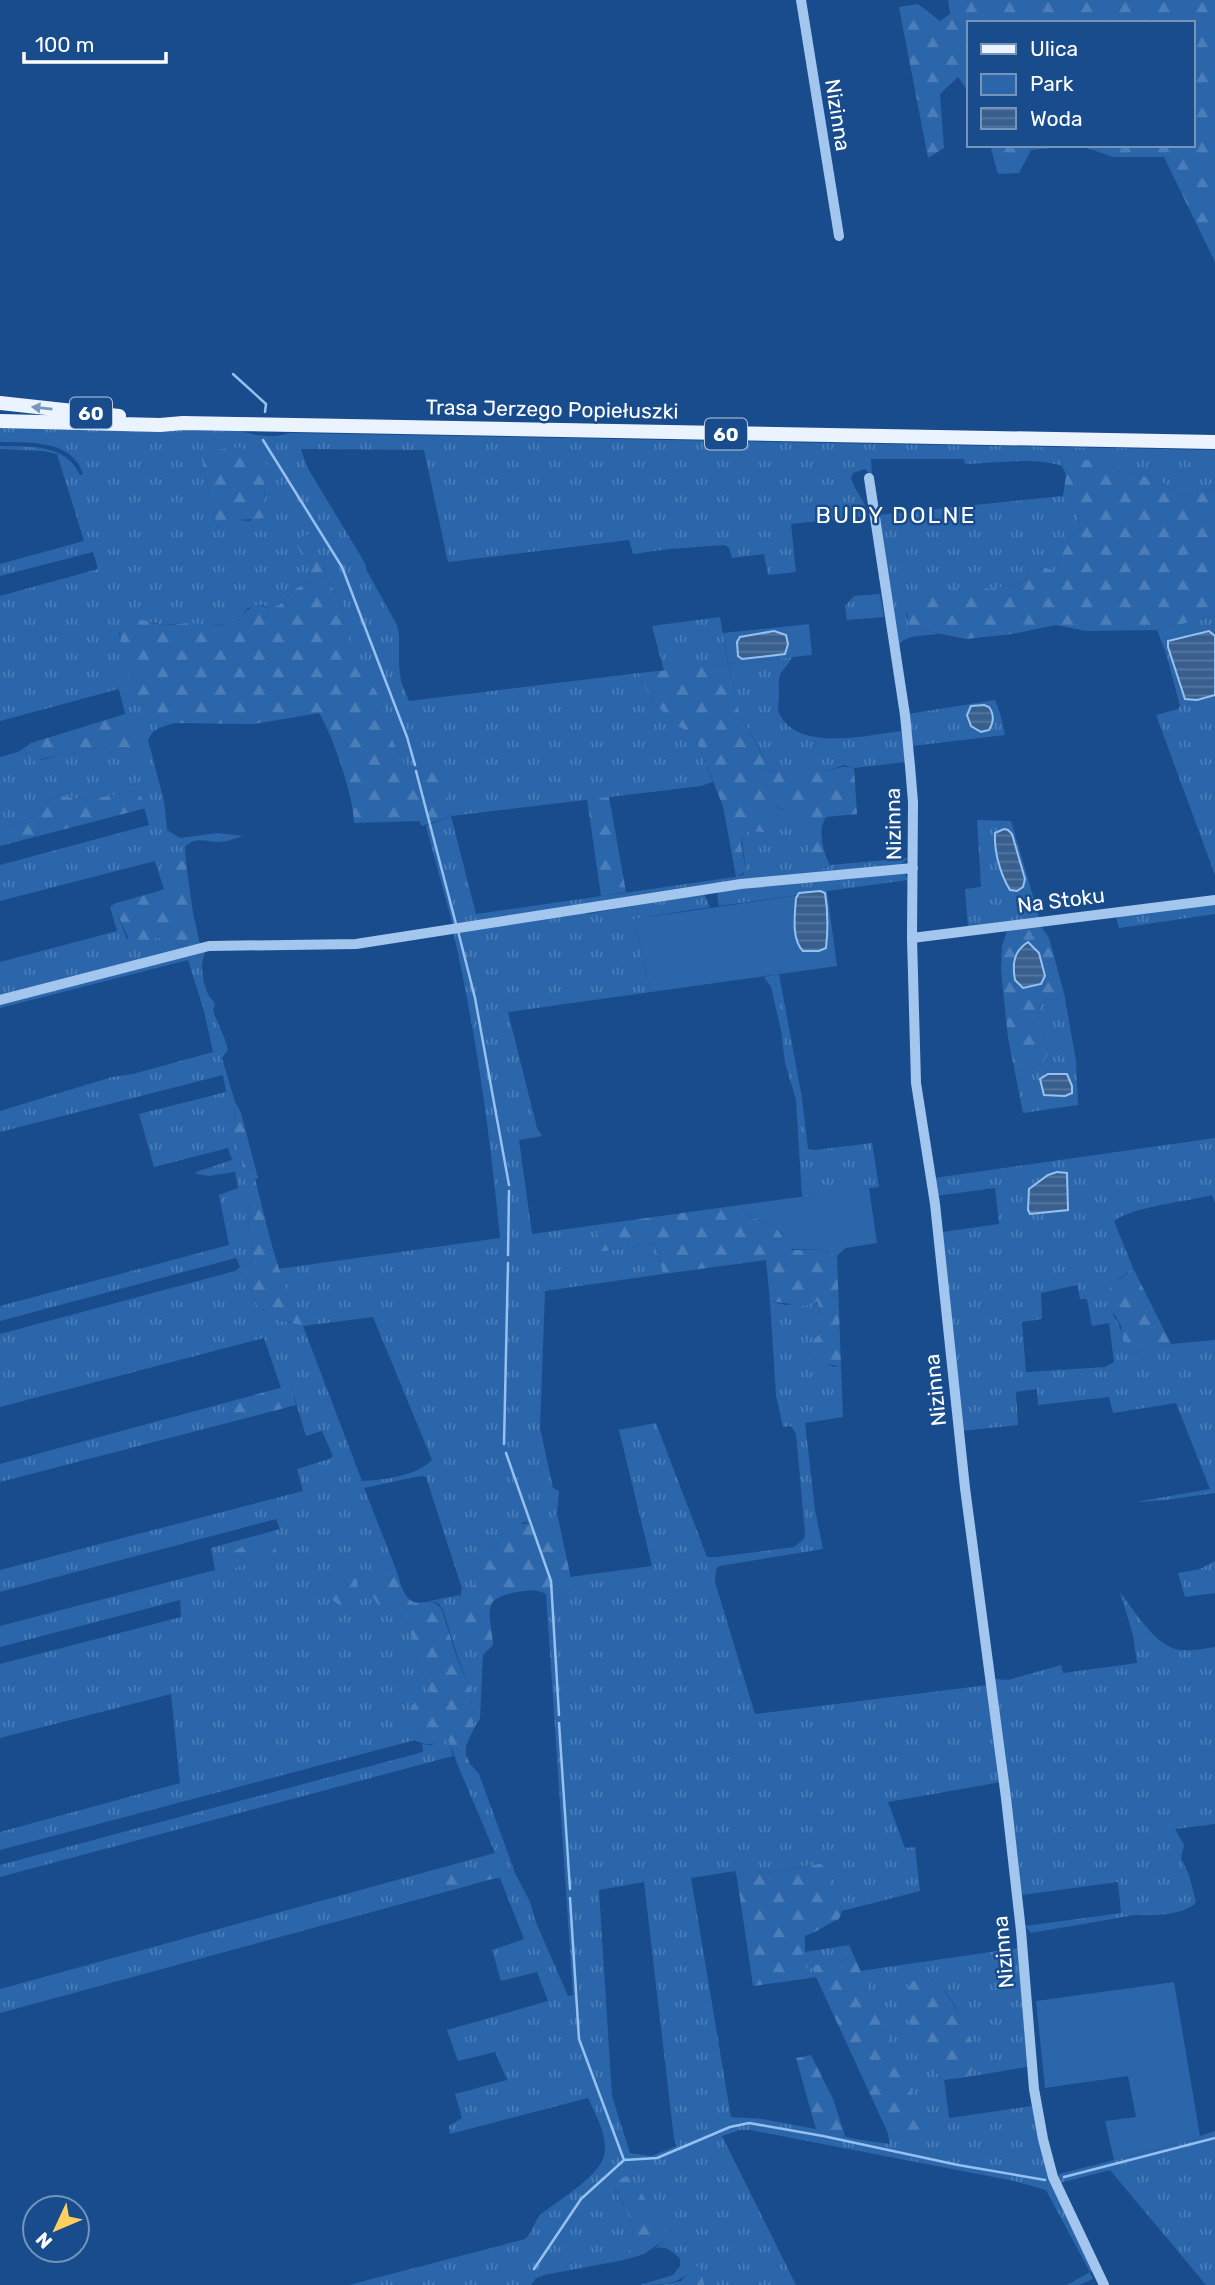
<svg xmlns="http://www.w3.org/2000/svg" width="1215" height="2285" font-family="Rubik,sans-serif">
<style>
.grass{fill:url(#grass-tufts);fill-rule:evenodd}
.forest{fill:url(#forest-firs);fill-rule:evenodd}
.green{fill:#2b66ab}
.water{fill:url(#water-rules);stroke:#95c1f1;stroke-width:2}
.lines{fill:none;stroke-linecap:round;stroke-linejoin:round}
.stream{stroke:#95c1f1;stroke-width:2.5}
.minor{stroke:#a3c6ee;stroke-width:10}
.major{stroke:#eaf3ff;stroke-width:14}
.oneway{fill:#7697c0}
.labels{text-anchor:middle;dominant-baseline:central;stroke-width:5;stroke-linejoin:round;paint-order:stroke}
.shield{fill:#184c8c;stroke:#bac9dc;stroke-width:2}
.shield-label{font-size:19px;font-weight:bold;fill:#fff}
.street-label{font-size:21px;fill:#fff;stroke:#184c8c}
.neighbourhood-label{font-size:23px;letter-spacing:2px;fill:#fff;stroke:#184c8c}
</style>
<defs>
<pattern id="grass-tufts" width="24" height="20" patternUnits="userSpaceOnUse" patternTransform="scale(1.75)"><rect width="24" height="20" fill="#2b66ab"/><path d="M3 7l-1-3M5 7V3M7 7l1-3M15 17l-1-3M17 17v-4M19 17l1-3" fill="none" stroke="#4b7db8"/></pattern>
<pattern id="forest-firs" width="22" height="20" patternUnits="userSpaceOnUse" patternTransform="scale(1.75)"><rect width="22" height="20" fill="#2b66ab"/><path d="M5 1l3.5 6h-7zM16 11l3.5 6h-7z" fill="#4b7db8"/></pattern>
<pattern id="water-rules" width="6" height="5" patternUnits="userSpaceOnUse" patternTransform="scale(1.75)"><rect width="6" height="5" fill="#395f8e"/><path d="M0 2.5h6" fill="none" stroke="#57779f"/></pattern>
</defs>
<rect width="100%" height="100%" fill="#184c8c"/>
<path class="grass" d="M 0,426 L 240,431 C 255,435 273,439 289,433 L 1215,450 L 1215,489 L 1184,495 L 1172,491 L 1157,478 L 1123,473 L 1064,460 L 1062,466 C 1033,457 996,463 965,464 L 964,459 L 871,459 L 872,476 L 865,469 L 853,473 L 851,478 C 855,492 866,501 868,516 L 791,524 L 796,572 L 768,575 L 764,554 L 732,558 L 729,548 L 725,545 L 669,549 L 633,554 L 629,540 L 448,562 L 424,450 L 301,449 L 307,467 L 365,563 L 367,571 L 397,625 L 399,635 L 399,665 L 401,681 L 409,701 L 639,673 C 642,690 665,716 679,726 C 683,730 689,732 693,736 C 699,743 708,772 713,782 L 701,786 L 451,816 L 476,914 L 735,877 L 744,874 C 748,861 740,849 743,836 L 750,830 L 765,832 L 772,829 L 771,813 L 776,807 C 786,810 807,820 809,831 C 812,848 804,845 814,865 L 825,868 L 830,865 L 908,858 L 901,865 L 453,926 L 426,826 L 451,816 L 429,772 L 411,779 L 393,741 L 384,708 L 376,691 L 351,653 L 342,606 L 326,576 L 323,563 L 311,536 L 307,535 L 311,581 L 295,589 L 279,605 L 269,609 L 263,605 L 248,608 L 239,619 L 227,624 L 210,626 L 188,623 L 163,625 L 144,620 L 119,633 C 126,668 137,700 159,728 L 152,733 L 148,740 L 164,801 L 167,830 L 180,838 L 218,833 L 243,836 C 235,838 227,842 219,842 C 206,842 195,836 185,847 L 186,863 L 181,860 L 173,898 L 168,903 L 163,902 L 152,893 L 164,889 L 155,861 L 0,901 L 0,865 L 149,825 L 141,796 L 134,790 C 107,797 85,802 58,795 L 46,803 L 33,817 L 0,830 L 0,757 L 18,752 L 24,748 L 27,755 L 42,760 L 58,755 L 78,753 L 97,748 L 107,749 L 115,759 L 137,739 L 125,714 L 119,689 L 0,721 L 0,596 L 98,569 L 93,552 L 0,576 L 0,564 L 84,541 L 57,454 L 44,451 L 0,449 L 0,446 C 30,447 65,443 80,475 L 83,474 C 72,439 30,443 0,442 ZM 200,452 L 265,490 L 264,503 L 250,521 L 239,520 L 217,528 Z
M 1063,496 C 1076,506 1080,513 1080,529 L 1070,537 L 1055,571 L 1031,570 L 1026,578 L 1017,584 L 990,589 L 972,585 L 906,613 L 910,628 L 939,634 C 926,636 906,634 899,645 L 877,515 Z
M 880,594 L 884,617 L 847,620 L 845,606 L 854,596 Z
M 1215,616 L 1215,875 L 1156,715 L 1178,709 L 1180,706 L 1166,653 L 1157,630 Z
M 720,617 L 728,664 L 792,657 C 789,664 783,669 780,675 C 778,682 779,690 779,697 C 779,703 777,708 779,713 C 797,753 868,735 901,731 L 906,762 L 854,768 L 844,765 L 824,772 L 802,773 L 791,768 L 766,772 L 764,757 L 740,715 L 728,664 L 664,671 L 652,626 Z
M 995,700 L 1000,713 L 1005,735 L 912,746 L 908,714 Z
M 977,820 L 1011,821 L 1040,920 L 968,928 L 965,889 L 981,887 Z
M 904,873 L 908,880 L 719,906 L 717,894 L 721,891 Z
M 704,894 L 710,907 L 634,919 L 651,992 L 508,1012 L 537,1128 L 542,1136 L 519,1140 L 532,1234 L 596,1225 L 601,1252 L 655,1243 L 663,1274 L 545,1291 L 540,1428 L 553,1488 L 559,1491 L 557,1513 L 550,1521 L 540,1524 L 524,1522 L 502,1534 L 494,1549 L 483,1551 L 475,1563 L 479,1580 L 474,1585 L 462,1589 L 426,1477 L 423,1476 L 415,1477 L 364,1488 L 395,1567 L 380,1573 L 412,1637 L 415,1655 L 432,1696 L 411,1716 L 422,1728 L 415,1740 L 0,1850 L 0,1832 L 180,1783 L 171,1694 L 0,1738 L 0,1664 L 181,1617 L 180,1600 L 0,1647 L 0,1626 L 215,1570 L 211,1548 L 280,1529 L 276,1519 L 0,1592 L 0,1570 L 303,1491 L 297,1469 L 329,1459 L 333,1456 L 322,1431 L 306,1436 L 291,1386 L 281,1388 L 264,1338 L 0,1407 L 0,1334 L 235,1271 L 240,1267 L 236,1258 L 0,1321 L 0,1306 L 229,1245 L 219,1195 L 238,1188 L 235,1172 L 209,1176 L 197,1174 L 196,1172 L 232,1160 L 228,1148 L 154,1167 L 139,1114 L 226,1092 L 223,1075 L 0,1132 L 0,1111 L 112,1077 L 133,1074 L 213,1052 L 204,1011 L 188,960 L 0,1008 L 0,1002 L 207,949 C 199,960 202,984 209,996 C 211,999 214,1001 215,1005 L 213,1010 C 217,1024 225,1035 228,1050 L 222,1058 L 235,1102 L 234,1116 L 241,1164 L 246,1176 L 250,1200 L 248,1228 L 253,1250 L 252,1259 L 244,1272 L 258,1308 L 270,1314 L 278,1320 L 302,1326 L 292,1308 L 278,1269 L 500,1238 C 490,1134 476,1032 453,931 L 586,912 L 587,914 ZM 373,1317 L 432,1460 C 417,1476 383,1480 362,1481 L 303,1326 Z
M 116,903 L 116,911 L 127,939 L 148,942 L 158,936 L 185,947 L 0,995 L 0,962 L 117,931 L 110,907 Z
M 1215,903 L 1215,914 L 1119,928 L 1116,916 Z
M 779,974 L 802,1098 L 808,1149 L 815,1150 L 872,1143 L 879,1187 L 802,1197 L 796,1100 L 785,1063 L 781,1030 L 771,987 L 764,977 Z
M 1064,993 L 1076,1061 L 1078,1105 L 1023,1113 L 1015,1072 L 1042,1064 L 1048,1054 L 1038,1011 L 1042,1003 L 1054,1000 Z
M 1215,1138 L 1215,1203 L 1212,1195 C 1185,1202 1135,1206 1114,1221 L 1133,1268 L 1119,1279 L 1113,1315 C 1122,1327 1123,1340 1130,1354 L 1171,1344 L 1215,1340 L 1215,1493 L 1166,1500 L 1136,1502 L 1210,1489 L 1176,1403 L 1113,1413 L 1109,1397 L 1038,1405 L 1037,1389 L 1016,1392 L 1018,1425 L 962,1431 L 942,1232 L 999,1224 L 995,1188 L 936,1196 L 934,1178 ZM 1077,1285 L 1080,1299 L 1087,1299 L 1092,1326 L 1109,1323 L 1114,1362 L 1105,1367 L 1026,1372 L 1022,1322 L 1042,1319 L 1041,1293 Z
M 816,1300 L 822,1318 L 822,1332 L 816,1336 L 808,1354 L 834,1367 L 841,1366 L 843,1417 L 805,1423 L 815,1510 L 823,1549 L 719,1566 L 716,1570 L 715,1582 L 755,1714 L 987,1685 L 1001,1782 L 888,1802 L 905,1848 L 915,1847 L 920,1891 L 842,1911 L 823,1863 L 737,1878 L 735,1871 L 691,1878 L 731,2117 L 762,2119 L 816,2129 L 855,2139 L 890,2144 L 887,2131 L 906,2144 L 926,2127 L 860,1971 L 1018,1948 L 1027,2067 L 967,2077 C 973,2070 975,2059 974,2050 C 973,2045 969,2039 967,2035 C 960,2016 950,1988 930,1979 L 919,2041 L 936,2072 L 944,2080 L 949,2118 L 1032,2106 L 1047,2174 L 1092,2271 L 1090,2273 L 1093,2279 L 1079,2285 L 1067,2285 L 1090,2272 L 1046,2190 L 1014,2181 L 750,2130 L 740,2130 L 722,2136 L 796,2285 L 704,2285 L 704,2279 L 686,2275 C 675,2285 656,2285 640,2285 L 673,2275 L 680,2266 L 680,2259 C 673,2251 666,2246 655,2248 L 668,2237 L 614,2187 C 628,2216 642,2229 624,2260 L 544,2275 L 535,2279 L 531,2285 L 349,2285 L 525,2239 C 532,2234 534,2222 540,2215 C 558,2200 605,2174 605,2150 C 606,2132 595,2114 588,2098 L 450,2134 L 449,2126 L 462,2118 L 455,2094 L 507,2080 L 495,2052 L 458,2061 L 447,2030 L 548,2001 L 537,1972 L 501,1981 L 492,1950 L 524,1939 L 500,1878 L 492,1879 L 491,1870 L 443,1887 L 449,1891 L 0,2013 L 0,1989 L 495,1853 L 459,1768 L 464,1768 L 470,1764 L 479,1774 L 515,1873 L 530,1902 L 535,1920 L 568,1996 L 573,1995 L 546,1594 L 558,1600 L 573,1588 L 570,1577 L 652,1566 L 619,1430 L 656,1423 L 707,1557 L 717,1557 L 794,1547 L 804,1539 L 805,1533 L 796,1434 L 791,1426 L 783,1427 L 776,1395 L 770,1301 L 786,1305 ZM 644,1882 L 674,2139 L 677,2146 L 651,2156 L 630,2153 L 612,2096 L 599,1890 Z
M 232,1401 L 229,1416 L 231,1422 L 0,1482 L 0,1464 Z
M 1215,1561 L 1215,1593 L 1185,1597 L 1178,1573 L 1200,1569 Z
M 1120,1592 C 1132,1608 1151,1638 1170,1647 C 1182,1653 1202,1649 1215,1647 L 1215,1824 L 1175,1829 L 1184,1845 L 1181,1858 L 1189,1875 L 1196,1902 C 1187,1915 1151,1916 1135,1915 L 1031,1933 L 1025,1926 L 1121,1913 L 1118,1882 L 1022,1895 L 995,1679 L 1008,1680 L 1061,1665 L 1063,1673 L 1137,1663 L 1133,1635 Z
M 460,1595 L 466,1624 L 483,1655 L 480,1719 L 474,1728 L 470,1688 L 458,1658 L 443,1610 L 438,1603 L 429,1601 Z
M 448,1738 L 453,1756 L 0,1877 L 0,1865 L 423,1752 L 422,1744 L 431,1745 Z
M 849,1945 L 855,1958 L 811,1966 L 816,1977 L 811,1978 L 805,1964 L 805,1952 Z
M 1215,2131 L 1215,2285 L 1206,2285 L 1110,2170 L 1060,2183 L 1059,2174 L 1196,2139 L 1200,2136 Z"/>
<path class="forest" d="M 948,0 L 1215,0 L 1215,262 L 1164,157 L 1113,157 L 1079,145 L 1192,145 L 1192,23 L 968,23 L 968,91 L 958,77 L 940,94 L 944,148 L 928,158 L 899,7 L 918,4 L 940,21 L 950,14 Z
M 990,145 L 1078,145 L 1031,150 L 1019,173 L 998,174 Z
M 239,447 L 266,459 L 264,503 L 269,513 L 264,518 L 239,520 L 217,528 L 200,452 Z
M 1064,460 L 1117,460 L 1123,473 L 1157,478 L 1172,491 L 1184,495 L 1215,489 L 1215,616 L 1157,630 L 1086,631 L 1056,625 L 1012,634 L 966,639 L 910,628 L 905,603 L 935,593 L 972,585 L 990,589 L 1017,584 L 1026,578 L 1031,570 L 1040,566 L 1055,571 L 1070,537 L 1080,529 C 1080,513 1076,506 1063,496 L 1066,475 L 1062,466 Z
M 307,535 L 311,536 L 323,563 L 326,576 L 342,606 L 351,652 L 376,691 L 386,712 L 393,741 L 411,779 L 429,772 L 442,774 L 451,816 L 422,826 L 419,821 L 354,823 C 354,798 333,736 319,713 L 254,724 L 174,723 L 159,728 C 141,706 128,679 122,651 C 119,633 117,617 142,620 C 149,620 156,625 163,625 C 171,626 181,623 189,623 C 202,623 214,628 227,624 C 240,621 245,609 258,604 L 269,609 L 279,605 L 295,589 L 311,581 L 310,571 L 296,543 L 301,537 Z
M 728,664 L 740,715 L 764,758 L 766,772 L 774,771 L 781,766 C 795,769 806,773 821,772 C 835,771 839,764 854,768 L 857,814 L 826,817 C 817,829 823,853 830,865 C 802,880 811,835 806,824 L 792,818 L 781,808 L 777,807 L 771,813 L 774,825 C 769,835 759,832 750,830 L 743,836 L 741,844 L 746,871 L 736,877 L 723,806 L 697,742 C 692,734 687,732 680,727 C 666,718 642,689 639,673 Z
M 125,714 C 132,725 133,735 142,744 C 140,758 128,761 115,759 L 107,749 L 97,748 L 78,753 L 58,755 L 35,761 L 30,759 L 24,748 L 31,743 Z
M 134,790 L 141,796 L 146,808 L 0,846 L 0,830 L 33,817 L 46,803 L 58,795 C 85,802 108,797 134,790 Z
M 609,797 L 626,892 L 601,896 L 587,799 Z
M 169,859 L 181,860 L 186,863 L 193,913 L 200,944 L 185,947 L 174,942 L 162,941 L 158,936 L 148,942 L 130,942 L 116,911 L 116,903 L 152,893 L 163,902 L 172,900 L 168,882 Z
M 1040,925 L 1049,938 L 1064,993 L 1054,1000 L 1042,1003 L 1038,1011 L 1048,1054 L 1042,1064 L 1015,1072 L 1008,1038 L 1001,971 L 1002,945 L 1008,929 ZM 1028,942 L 1039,953 L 1045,976 L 1019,948 Z
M 235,1102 L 241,1113 L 258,1178 L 255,1179 C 268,1228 278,1281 303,1326 L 278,1320 L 270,1314 L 258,1308 L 244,1272 L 252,1259 L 253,1250 L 248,1228 L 250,1200 L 234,1130 Z
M 740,1205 L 749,1216 L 776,1227 L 792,1250 L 824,1250 L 837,1256 L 841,1366 C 835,1367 832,1364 827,1364 C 818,1363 818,1365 808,1361 C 808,1350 812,1338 822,1332 L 822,1318 L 817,1301 L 805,1306 L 770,1301 L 766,1260 L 663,1274 L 655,1243 L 600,1252 L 596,1225 Z
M 1133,1268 L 1171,1344 L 1130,1354 L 1123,1340 L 1121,1326 L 1108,1303 L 1110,1288 Z
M 287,1386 L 291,1386 L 296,1405 L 231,1422 L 229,1416 L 232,1401 Z
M 557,1513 L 573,1588 L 558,1600 C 551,1598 545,1592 537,1591 C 528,1589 494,1594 491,1605 C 487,1618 493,1632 493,1645 L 483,1655 C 471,1638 455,1611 462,1589 L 474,1585 L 478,1580 L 475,1563 L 477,1555 L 483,1551 L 494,1549 C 497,1545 499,1538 502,1534 C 519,1514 540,1533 557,1513 Z
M 271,1536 L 276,1550 L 275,1555 L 232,1569 L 223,1564 L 226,1556 L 245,1545 Z
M 395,1567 C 399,1577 402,1594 410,1600 C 421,1608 430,1594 442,1610 L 457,1658 L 470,1688 L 474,1728 L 466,1746 L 466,1755 L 470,1764 L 464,1768 L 459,1768 L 448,1739 C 437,1744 426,1747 415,1740 L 422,1728 L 411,1716 L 410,1709 L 418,1699 L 432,1696 L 415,1655 L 412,1637 L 399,1611 L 383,1610 C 374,1600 364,1586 369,1572 L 375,1570 L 380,1573 Z
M 352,1578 L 357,1579 C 358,1590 358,1596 351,1604 L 339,1605 L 325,1594 L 325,1584 L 331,1581 Z
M 485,1863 L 491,1870 L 492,1879 L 449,1891 L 443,1887 L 444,1876 Z
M 824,1863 L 842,1911 L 839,1919 C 826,1924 818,1932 805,1936 L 805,1964 L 811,1978 L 753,1986 L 737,1878 Z
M 855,1958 L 926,2127 L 922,2141 L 906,2144 L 887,2131 L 811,1966 Z
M 919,1979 C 925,1979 930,1978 936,1982 C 948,1989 971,2036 974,2050 C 976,2060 974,2070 967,2077 L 944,2080 C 923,2060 895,2009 910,1982 Z
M 811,2055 L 833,2099 L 845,2136 L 832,2135 L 816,2129 L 796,2058 Z
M 630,2175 L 669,2237 L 644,2254 L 624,2260 C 642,2229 628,2216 614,2186 L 622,2178 Z
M 698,2266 L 703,2272 L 704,2285 L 662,2285 L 681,2281 L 692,2268 Z"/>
<path class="green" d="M 809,624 L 812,655 L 728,664 L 723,633 Z
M 827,891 L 837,966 L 651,992 L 634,919 Z
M 869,1188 L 877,1243 L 846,1248 L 837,1256 L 824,1250 L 786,1249 L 782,1234 L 776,1227 L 749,1216 L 740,1205 Z
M 1174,1982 L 1200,2136 L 1196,2139 L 1114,2160 L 1105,2121 L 1136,2117 L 1128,2076 L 1045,2088 L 1036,2001 Z"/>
<path class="water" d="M 774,631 L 786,635 L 788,644 L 785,654 L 742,659 L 738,656 L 737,642 L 740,637 Z
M 1209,631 L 1215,636 L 1215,695 L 1197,700 L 1185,699 L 1168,647 L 1168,641 Z
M 984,705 L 989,707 C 994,714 994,722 989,730 L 981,732 L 971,726 L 967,715 L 971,706 Z
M 1004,829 L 1008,830 L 1012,834 L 1025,879 L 1023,887 L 1017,891 L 1010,890 C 1000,874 994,851 995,833 Z
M 820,891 L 825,893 C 828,911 828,930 826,948 L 819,951 L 803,951 C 791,939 795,914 796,898 L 799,893 Z
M 1028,942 L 1039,953 L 1045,976 L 1041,984 L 1023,988 L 1015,980 C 1012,963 1014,951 1028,942 Z
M 1048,1074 L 1067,1074 L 1072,1086 L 1072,1093 L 1065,1096 L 1044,1095 L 1040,1079 Z
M 1057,1172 L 1067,1173 L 1068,1210 L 1030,1214 L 1028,1210 L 1029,1189 L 1048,1175 Z"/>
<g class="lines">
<path class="stream" d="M 233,374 L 266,404 L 265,412
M 263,440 L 342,567 L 407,737 L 415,765
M 416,771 L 456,924
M 458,931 L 475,998 L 509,1185
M 508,1255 L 509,1191
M 504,1444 L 508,1263
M 506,1453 L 551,1581 L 559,1715
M 559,1723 L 570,1889
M 624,2160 L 657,2158 L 730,2127 L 749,2123 L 823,2136 L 958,2165 L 1045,2180
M 1064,2177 L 1215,2138
M 534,2269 L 581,2199 L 624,2160 L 579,2039 L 570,1898"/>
<path class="minor" d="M 801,0 L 839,236
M 869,478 L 905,715 L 910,766 L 913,802 L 912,938 L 916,1083 L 935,1204 L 965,1488 L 1006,1798 L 1021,1931 L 1034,2089 L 1043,2139 L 1053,2177 L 1104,2285
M 912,938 L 1215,900
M 0,1000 L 209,946 L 356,944 L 741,884 L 913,868"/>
<path class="major" d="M 0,403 L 119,416
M 0,421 L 160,425 L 183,423 L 236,424 L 1215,442"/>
</g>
<defs><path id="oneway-solid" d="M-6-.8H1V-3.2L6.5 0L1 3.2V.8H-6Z" transform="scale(1.75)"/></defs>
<use class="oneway" href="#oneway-solid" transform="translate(42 408) rotate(-174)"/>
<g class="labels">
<g class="shield">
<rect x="70" y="397.5" width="42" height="31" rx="5"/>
<rect x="705" y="418.5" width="42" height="31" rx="5"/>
</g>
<g class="shield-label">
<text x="91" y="413">60</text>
<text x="726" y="434">60</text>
</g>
<g class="street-label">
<text transform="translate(838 115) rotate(81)">Nizinna</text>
<text transform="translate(552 409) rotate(1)">Trasa Jerzego Popiełuszki</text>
<text transform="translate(893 824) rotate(-91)">Nizinna</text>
<text transform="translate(1061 900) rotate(-7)">Na Stoku</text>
<text transform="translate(935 1390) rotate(-96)">Nizinna</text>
<text transform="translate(1003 1952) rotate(-95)">Nizinna</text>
</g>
<g class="neighbourhood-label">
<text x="896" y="515">BUDY DOLNE</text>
</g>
</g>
<rect x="967" y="21" width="228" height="126" fill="#184c8c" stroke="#7494ba" stroke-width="2"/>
<rect x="981" y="44" width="35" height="10" fill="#eaf3ff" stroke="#7494ba" stroke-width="2"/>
<text x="1030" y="56" font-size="21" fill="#ffffff">Ulica</text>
<rect x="981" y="74" width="35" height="21" fill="#2b66ab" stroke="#7494ba" stroke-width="2"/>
<text x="1030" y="91" font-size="21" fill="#ffffff">Park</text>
<rect x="981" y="108" width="35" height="21" fill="url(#water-rules)" stroke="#7494ba" stroke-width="2"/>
<text x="1030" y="126" font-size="21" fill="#ffffff">Woda</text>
<g transform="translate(56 2229) rotate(226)"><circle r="33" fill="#184c8c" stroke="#7494ba" stroke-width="2"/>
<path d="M0-5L12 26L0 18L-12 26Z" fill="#ffcf60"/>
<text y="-10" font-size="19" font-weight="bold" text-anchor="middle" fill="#ffffff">N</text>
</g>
<path d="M24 52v10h142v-10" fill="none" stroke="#ffffff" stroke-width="3.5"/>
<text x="35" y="52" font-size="21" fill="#ffffff" stroke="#184c8c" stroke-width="5" paint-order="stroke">100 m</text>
</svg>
